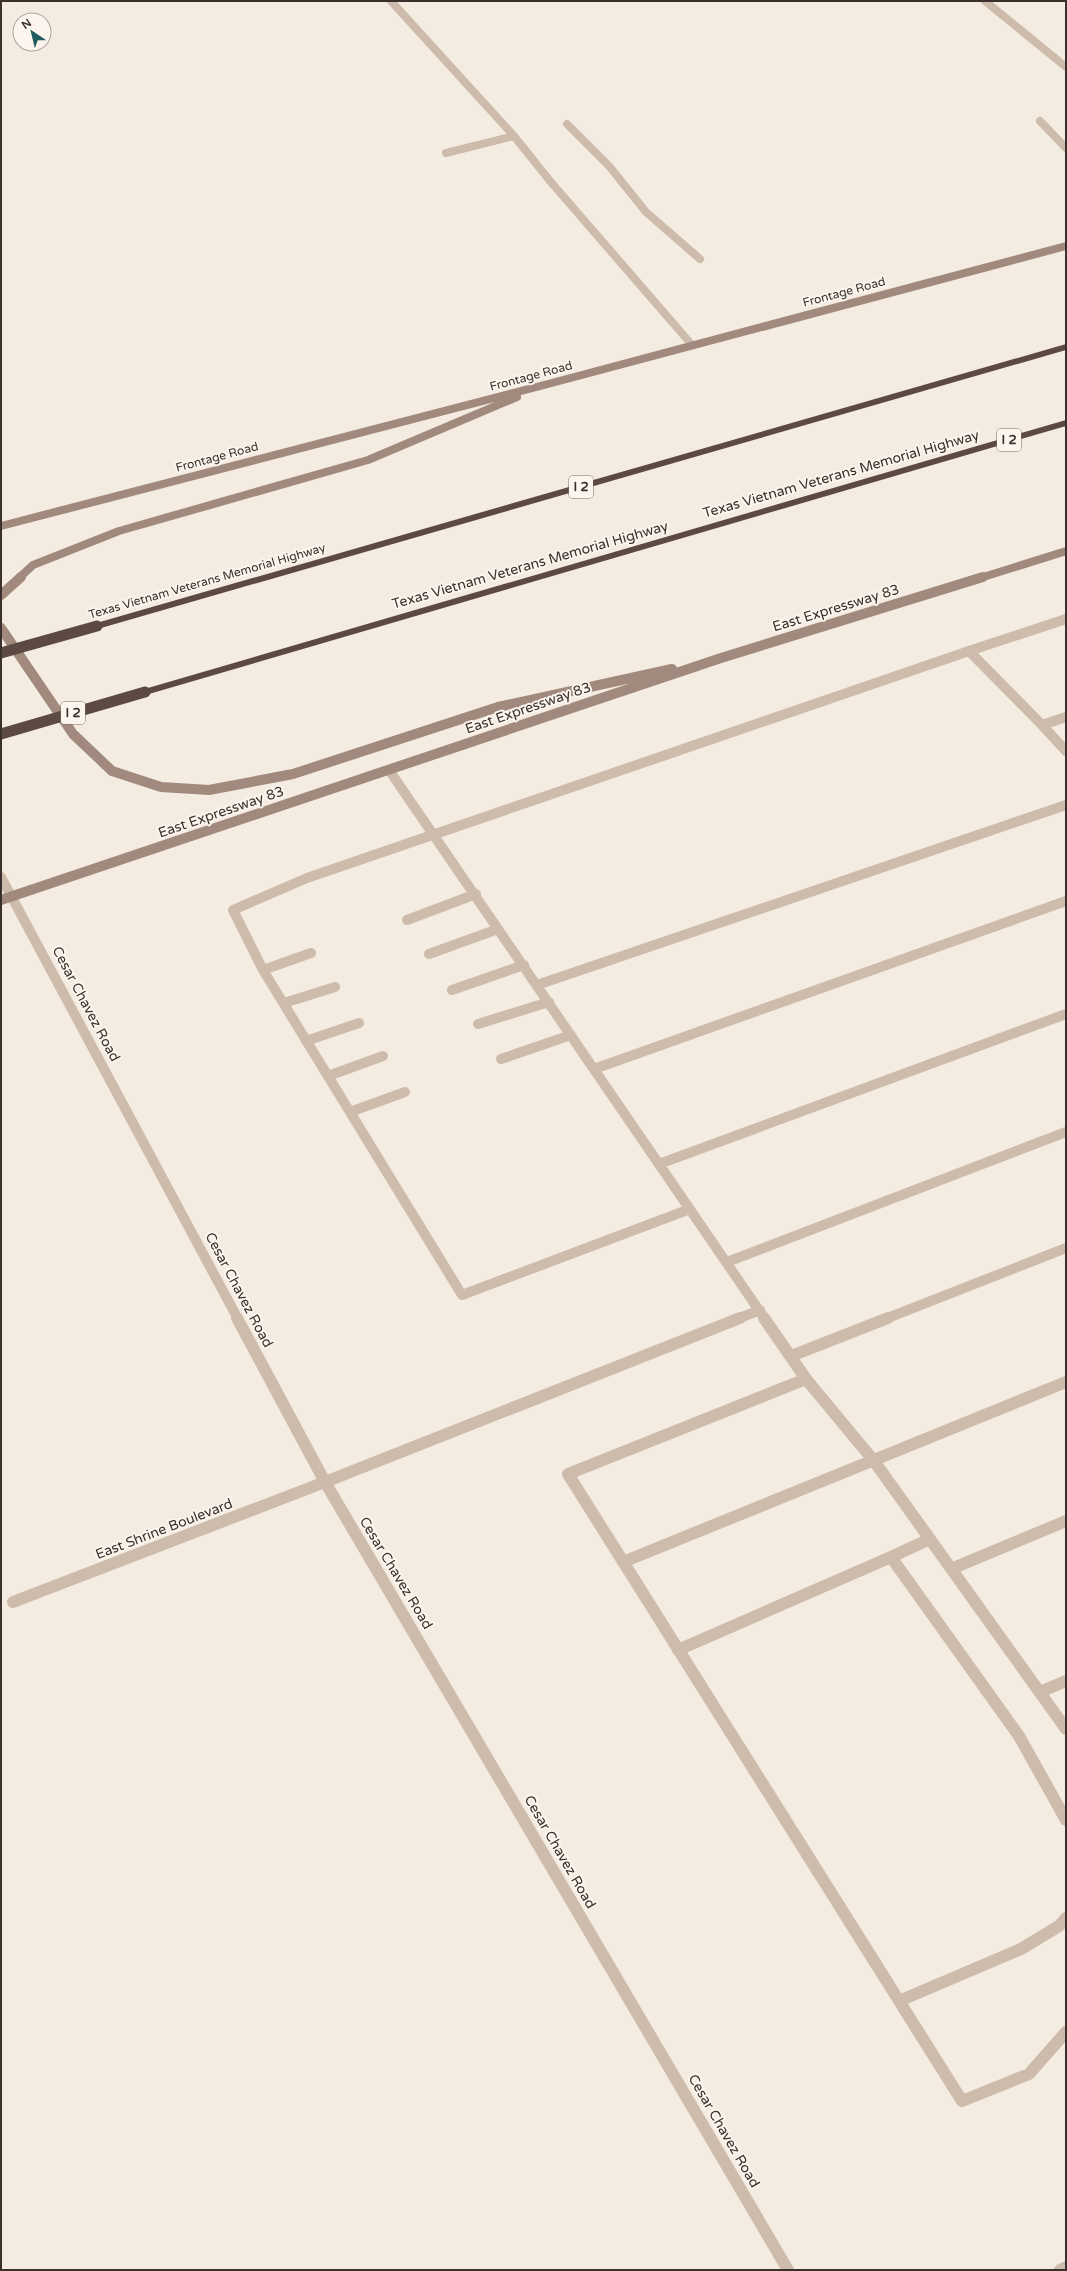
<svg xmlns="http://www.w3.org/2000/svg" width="1067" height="2271" viewBox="0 0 1067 2271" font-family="'Varela Round',sans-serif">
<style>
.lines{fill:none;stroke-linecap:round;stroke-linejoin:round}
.service-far2{stroke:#cdbbac;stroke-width:8}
.service-far1{stroke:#cdbbac;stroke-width:10}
.service{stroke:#cdbbac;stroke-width:12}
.minor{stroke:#cdbbac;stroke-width:12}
.tertiary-far1{stroke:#cdbbac;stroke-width:10}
.tertiary{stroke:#cdbbac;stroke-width:12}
.secondary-far1{stroke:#a18a7d;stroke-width:8}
.secondary{stroke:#a18a7d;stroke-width:10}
.motorway{fill:#5c4a42;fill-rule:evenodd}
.motorway-bridge{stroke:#5c4a42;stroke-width:11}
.labels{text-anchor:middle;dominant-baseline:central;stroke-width:4;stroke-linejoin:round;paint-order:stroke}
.far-street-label{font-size:12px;fill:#3b302b;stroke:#fbf5ee}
.shield{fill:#fbf5ee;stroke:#756b66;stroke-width:1}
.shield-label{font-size:13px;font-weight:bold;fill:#3b302b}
.street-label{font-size:14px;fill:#3b302b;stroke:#fbf5ee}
</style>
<rect width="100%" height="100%" fill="#f4ebe1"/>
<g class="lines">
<!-- service-far2 -->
<path class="service-far2" d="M 391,1 L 514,136 L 550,181 L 692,345
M 985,1 L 1066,67
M 1040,121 L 1066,148
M 567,124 L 609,166 L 646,212 L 700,259
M 446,153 L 514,136"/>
<!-- service-far1 -->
<path class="service-far1" d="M 1066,619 L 969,651 L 1042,725 L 1066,717
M 1042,725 L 1066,751
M 389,770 L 765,1319
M 407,920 L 476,894
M 429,954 L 498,929
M 263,970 L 311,953
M 537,985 L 1066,805
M 452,990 L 524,965
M 284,1003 L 335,987
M 478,1024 L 549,1002
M 306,1041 L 359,1023
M 501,1059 L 571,1035
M 594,1069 L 1066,901
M 328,1076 L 383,1056
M 350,1112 L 405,1092
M 659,1164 L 1066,1014
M 690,1209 L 462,1295 L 263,970 L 233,910 L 307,878 L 969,651
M 727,1262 L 1066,1132
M 737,1319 L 760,1310
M 885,1319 L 1066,1248"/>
<!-- service -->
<path class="service" d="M 764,1318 L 806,1379 L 874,1461 L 1066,1729
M 791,1356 L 888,1318
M 806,1379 L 568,1474 L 962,2101 L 1029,2074 L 1066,2032
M 325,1482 L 740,1318
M 891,1557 L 930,1539
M 623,1562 L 1066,1382
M 951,1569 L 1066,1521
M 678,1650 L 891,1557 L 1019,1736 L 1066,1820
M 1040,1692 L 1066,1681
M 899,2001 L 1021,1949 L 1059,1926 L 1066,1918"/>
<!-- minor -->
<path class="minor" d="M 13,1602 L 325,1482"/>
<!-- tertiary-far1 -->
<path class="tertiary-far1" d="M 1,877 L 238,1319"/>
<!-- tertiary -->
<path class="tertiary" d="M 237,1318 L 325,1482 L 788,2270
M 1060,2270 L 1066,2267"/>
<!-- secondary-far1 -->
<path class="secondary-far1" d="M 1,526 L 548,384 L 1066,246
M 19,578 L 33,565 L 119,531 L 368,460 L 517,397
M 980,578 L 1066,551"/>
<!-- secondary -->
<path class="secondary" d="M 1,595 L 21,577
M 1,628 L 73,734 L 112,771 L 161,787 L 209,790 L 293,774 L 498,707 L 672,669
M 1,900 L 721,658 L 983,577"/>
<!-- motorway -->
<path class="motorway" d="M 1066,344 L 1066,350 L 101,628 L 97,629 L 92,626 L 93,624 Z
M 1066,420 L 1066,426 L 149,694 L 145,695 L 140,692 L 141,690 Z"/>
<!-- motorway-bridge -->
<path class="motorway-bridge" d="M 1,653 L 97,626
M 1,734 L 145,692"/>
</g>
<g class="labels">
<!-- far-street labels -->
<g class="far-street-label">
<text transform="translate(844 292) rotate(-15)">Frontage Road</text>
<text transform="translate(531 376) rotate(-15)">Frontage Road</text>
<text transform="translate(217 457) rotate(-15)">Frontage Road</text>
<text transform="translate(207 581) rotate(-16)">Texas Vietnam Veterans Memorial Highway</text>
</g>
<!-- shield labels -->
<g class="shield">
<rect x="997" y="429" width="24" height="22" rx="3"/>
<rect x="569" y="476" width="24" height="22" rx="3"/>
<rect x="61" y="702" width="24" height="22" rx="3"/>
</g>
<g class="shield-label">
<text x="1009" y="440">I 2</text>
<text x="581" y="487">I 2</text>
<text x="73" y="713">I 2</text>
</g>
<!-- street labels -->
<g class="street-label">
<text transform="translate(841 474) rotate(-16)">Texas Vietnam Veterans Memorial Highway</text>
<text transform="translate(530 565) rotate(-16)">Texas Vietnam Veterans Memorial Highway</text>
<text transform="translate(836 608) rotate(-17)">East Expressway 83</text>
<text transform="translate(528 708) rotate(-19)">East Expressway 83</text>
<text transform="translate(221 812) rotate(-19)">East Expressway 83</text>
<text transform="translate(86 1004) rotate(62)">Cesar Chavez Road</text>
<text transform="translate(239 1290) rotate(62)">Cesar Chavez Road</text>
<text transform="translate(164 1529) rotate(-21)">East Shrine Boulevard</text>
<text transform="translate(396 1573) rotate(59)">Cesar Chavez Road</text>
<text transform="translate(560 1852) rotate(60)">Cesar Chavez Road</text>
<text transform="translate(724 2131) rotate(60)">Cesar Chavez Road</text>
</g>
</g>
<!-- border -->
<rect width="1067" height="2271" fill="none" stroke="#3b302b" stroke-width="4"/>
<!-- north arrow -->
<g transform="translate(32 32) rotate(325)"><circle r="19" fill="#fbf5ee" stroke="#aea6a0"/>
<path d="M0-3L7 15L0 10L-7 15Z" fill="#1f5a5e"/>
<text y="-6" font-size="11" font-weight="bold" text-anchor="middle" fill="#3b302b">N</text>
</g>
</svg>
